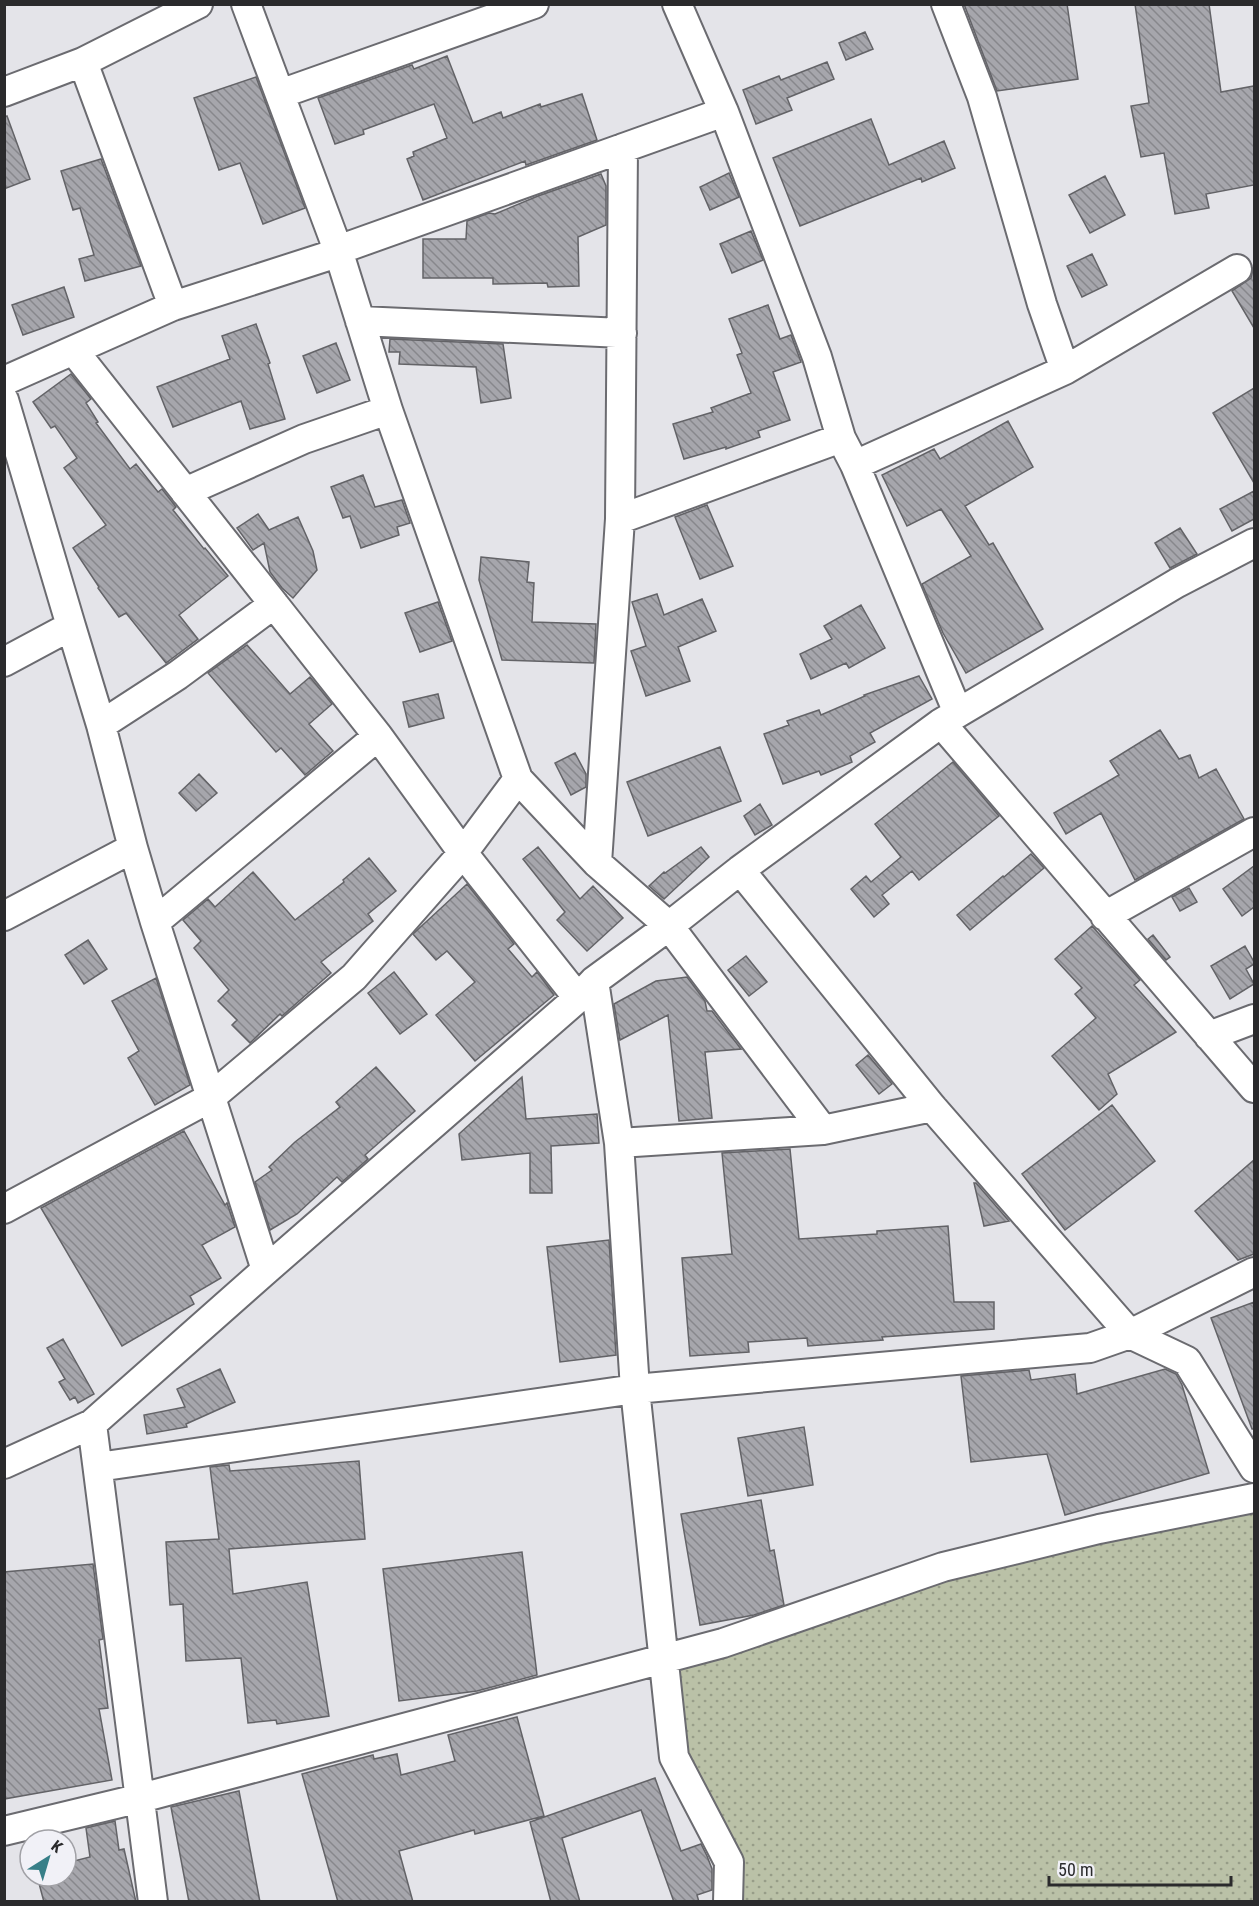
<svg xmlns="http://www.w3.org/2000/svg" width="1259" height="1906" viewBox="0 0 1259 1906" font-family="'Roboto Condensed',sans-serif">
<style>
.grass{fill:url(#grass-dots)}
.building{fill:url(#building-back-hatch);stroke:#636367;stroke-width:1.5}
.lines{fill:none;stroke-linecap:round;stroke-linejoin:round}
.minor-casing{stroke:#6b6b70;stroke-width:32}
.minor{stroke:#fff;stroke-width:28}
</style>
<defs>
<pattern id="grass-dots" width="8" height="8" patternUnits="userSpaceOnUse" patternTransform="scale(1.5)"><rect width="8" height="8" fill="#bac1a7"/><path d="M2 2h.1M6 6h.1" fill="none" stroke="#979d88" stroke-width="1.8" stroke-linecap="round"/></pattern>
<pattern id="building-back-hatch" width="6" height="6" patternUnits="userSpaceOnUse" patternTransform="scale(1.5)"><rect width="6" height="6" fill="#a6a6ac"/><path d="M-1 5l2 2M0 0l6 6M5-1l2 2" fill="none" stroke="#87878c"/></pattern>
</defs>
<rect width="100%" height="100%" fill="#e4e4e9"/>
<!-- grass -->
<path class="grass" d="M 1254,1498 L 1254,1901 L 728,1901 L 728,1862 L 674,1757 L 663,1659 L 943,1567 Z"/>
<!-- building -->
<path class="building" d="M 964,4 L 1067,4 L 1078,79 L 997,91 Z
M 1135,4 L 1209,4 L 1221,92 L 1254,86 L 1254,185 L 1206,194 L 1209,208 L 1175,214 L 1164,153 L 1141,157 L 1131,106 L 1149,103 Z
M 865,32 L 873,49 L 846,60 L 839,43 Z
M 447,56 L 473,123 L 501,112 L 503,118 L 540,104 L 541,107 L 582,94 L 597,140 L 526,165 L 525,161 L 423,200 L 407,159 L 414,156 L 413,152 L 447,138 L 434,104 L 363,130 L 364,134 L 335,144 L 318,98 L 412,65 L 414,69 Z
M 827,62 L 834,79 L 787,98 L 792,110 L 756,124 L 743,90 L 779,76 L 781,80 Z
M 256,77 L 305,208 L 263,224 L 240,163 L 219,170 L 194,98 Z
M 7,116 L 30,179 L 4,189 L 4,117 Z
M 871,119 L 889,165 L 944,141 L 955,168 L 922,182 L 921,178 L 800,226 L 773,158 Z
M 101,159 L 141,266 L 85,281 L 79,259 L 94,255 L 80,208 L 73,210 L 61,171 Z
M 729,173 L 739,197 L 710,210 L 700,187 Z
M 601,174 L 606,186 L 606,225 L 578,237 L 579,286 L 548,287 L 547,283 L 493,284 L 493,278 L 423,278 L 423,239 L 466,239 L 467,221 L 489,213 L 495,214 L 538,196 Z
M 1105,176 L 1125,215 L 1090,233 L 1069,195 Z
M 751,231 L 763,260 L 732,273 L 720,244 Z
M 1092,254 L 1107,285 L 1082,297 L 1067,266 Z
M 1253,268 L 1254,268 L 1254,328 L 1232,291 L 1251,278 Z
M 64,287 L 74,317 L 23,335 L 12,305 Z
M 768,305 L 780,339 L 791,335 L 801,362 L 773,372 L 790,420 L 758,431 L 760,437 L 726,449 L 726,447 L 684,459 L 673,424 L 713,412 L 711,408 L 751,393 L 737,355 L 742,353 L 729,319 Z
M 256,324 L 270,363 L 268,364 L 285,419 L 250,429 L 241,401 L 173,427 L 157,387 L 230,359 L 222,336 Z
M 390,339 L 503,344 L 511,398 L 481,403 L 476,367 L 399,364 L 400,352 L 389,352 Z
M 336,343 L 350,380 L 317,393 L 303,356 Z
M 71,374 L 91,399 L 86,403 L 98,422 L 96,423 L 130,469 L 136,464 L 158,492 L 162,489 L 176,507 L 173,510 L 204,549 L 205,548 L 228,576 L 179,615 L 198,639 L 166,663 L 126,613 L 119,617 L 98,588 L 99,587 L 73,548 L 106,525 L 64,468 L 77,458 L 55,426 L 51,428 L 33,402 Z
M 1254,388 L 1254,483 L 1213,413 Z
M 1008,421 L 1033,467 L 965,506 L 989,545 L 993,543 L 1043,629 L 966,673 L 943,633 L 922,584 L 971,556 L 941,509 L 907,526 L 882,475 L 934,449 L 940,459 Z
M 363,475 L 375,507 L 402,500 L 410,523 L 397,527 L 399,535 L 361,548 L 350,516 L 343,518 L 331,487 Z
M 1254,491 L 1254,519 L 1232,531 L 1220,509 Z
M 707,505 L 733,566 L 700,579 L 675,517 Z
M 258,514 L 269,530 L 298,517 L 313,551 L 317,570 L 293,598 L 282,588 L 270,572 L 264,543 L 253,550 L 237,528 Z
M 1180,528 L 1197,554 L 1170,568 L 1155,543 Z
M 481,557 L 529,562 L 527,582 L 534,583 L 532,622 L 596,624 L 594,663 L 502,660 L 479,580 Z
M 657,594 L 664,615 L 702,599 L 716,631 L 678,647 L 690,681 L 646,696 L 631,651 L 646,646 L 632,602 Z
M 438,602 L 452,641 L 420,652 L 405,613 Z
M 861,605 L 885,648 L 849,668 L 846,663 L 811,679 L 800,654 L 832,639 L 824,626 Z
M 247,645 L 290,694 L 310,677 L 332,704 L 309,724 L 333,751 L 305,775 L 281,748 L 276,752 L 208,673 Z
M 919,676 L 932,699 L 870,733 L 875,742 L 850,756 L 852,762 L 821,775 L 819,771 L 783,784 L 764,734 L 789,725 L 787,721 L 819,710 L 821,715 L 865,696 L 864,695 Z
M 438,694 L 444,718 L 409,727 L 403,702 Z
M 1160,730 L 1179,759 L 1190,755 L 1199,778 L 1216,769 L 1244,819 L 1135,880 L 1101,813 L 1066,834 L 1054,813 L 1119,775 L 1110,761 Z
M 720,747 L 741,801 L 648,836 L 627,782 Z
M 575,753 L 586,774 L 586,787 L 571,795 L 555,763 Z
M 953,762 L 999,816 L 919,880 L 912,871 L 882,895 L 889,904 L 874,917 L 851,889 L 866,876 L 871,882 L 901,857 L 875,824 Z
M 199,774 L 217,793 L 196,811 L 179,793 Z
M 760,804 L 772,825 L 755,835 L 744,816 Z
M 538,847 L 580,899 L 593,886 L 623,918 L 587,951 L 557,920 L 565,912 L 523,859 Z
M 701,847 L 709,857 L 664,899 L 649,886 L 664,872 L 665,873 Z
M 1031,854 L 1044,868 L 970,930 L 957,915 L 1003,876 L 1004,877 Z
M 369,858 L 396,891 L 368,914 L 373,921 L 321,962 L 331,973 L 282,1016 L 280,1014 L 250,1043 L 232,1025 L 237,1020 L 218,1001 L 229,990 L 194,948 L 201,941 L 183,920 L 208,899 L 215,907 L 253,872 L 295,920 L 344,882 L 343,880 Z
M 1254,866 L 1254,907 L 1242,916 L 1223,889 Z
M 467,884 L 514,944 L 508,949 L 532,977 L 537,972 L 554,995 L 475,1061 L 436,1015 L 475,982 L 447,951 L 436,960 L 413,934 Z
M 1189,888 L 1197,902 L 1180,911 L 1172,897 Z
M 1092,926 L 1140,980 L 1134,985 L 1176,1032 L 1108,1074 L 1117,1094 L 1099,1110 L 1052,1056 L 1096,1018 L 1075,994 L 1082,988 L 1055,959 Z
M 1153,935 L 1170,957 L 1166,960 L 1148,939 Z
M 88,940 L 107,969 L 84,984 L 65,955 Z
M 1245,946 L 1254,962 L 1254,964 L 1246,969 L 1254,984 L 1230,999 L 1211,966 Z
M 746,956 L 767,982 L 749,996 L 728,970 Z
M 394,972 L 427,1014 L 400,1034 L 368,993 Z
M 687,977 L 705,1001 L 707,1011 L 712,1011 L 741,1049 L 705,1052 L 712,1118 L 679,1121 L 668,1015 L 620,1040 L 614,1004 L 656,981 Z
M 156,978 L 190,1085 L 155,1105 L 128,1058 L 139,1051 L 112,1001 Z
M 868,1055 L 892,1084 L 879,1094 L 856,1065 Z
M 376,1067 L 415,1111 L 365,1155 L 368,1159 L 342,1182 L 337,1177 L 297,1214 L 270,1230 L 255,1182 L 272,1170 L 269,1167 L 295,1142 L 340,1107 L 336,1102 Z
M 522,1077 L 526,1119 L 597,1114 L 599,1143 L 551,1146 L 552,1193 L 530,1193 L 530,1153 L 462,1160 L 459,1134 Z
M 1112,1105 L 1155,1161 L 1065,1230 L 1022,1174 Z
M 184,1131 L 225,1205 L 227,1203 L 235,1227 L 202,1245 L 221,1278 L 190,1296 L 194,1304 L 122,1346 L 41,1208 Z
M 790,1149 L 799,1239 L 877,1234 L 877,1231 L 948,1226 L 954,1302 L 994,1302 L 994,1329 L 882,1337 L 883,1340 L 808,1346 L 807,1338 L 748,1342 L 749,1352 L 690,1356 L 682,1258 L 732,1254 L 722,1153 Z
M 1254,1160 L 1254,1254 L 1238,1260 L 1195,1211 Z
M 974,1183 L 976,1183 L 1009,1221 L 984,1226 Z
M 609,1240 L 616,1355 L 560,1362 L 547,1247 Z
M 1254,1302 L 1254,1429 L 1252,1429 L 1211,1318 Z
M 63,1339 L 94,1394 L 78,1403 L 75,1397 L 70,1400 L 59,1382 L 65,1379 L 47,1348 Z
M 220,1369 L 235,1402 L 186,1424 L 187,1427 L 147,1434 L 144,1415 L 185,1407 L 177,1389 Z
M 1165,1369 L 1176,1374 L 1182,1385 L 1209,1473 L 1065,1515 L 1047,1454 L 971,1462 L 961,1376 L 1029,1370 L 1031,1380 L 1075,1374 L 1077,1394 Z
M 804,1427 L 813,1485 L 748,1496 L 738,1438 Z
M 359,1461 L 365,1539 L 229,1549 L 233,1594 L 307,1582 L 329,1716 L 277,1724 L 276,1720 L 248,1723 L 241,1658 L 186,1661 L 183,1604 L 170,1605 L 166,1542 L 219,1539 L 210,1467 L 229,1465 L 230,1471 Z
M 761,1500 L 770,1551 L 774,1550 L 784,1605 L 754,1615 L 700,1625 L 681,1514 Z
M 522,1552 L 537,1675 L 477,1691 L 399,1701 L 383,1569 Z
M 93,1564 L 103,1639 L 99,1640 L 108,1708 L 99,1709 L 112,1780 L 4,1799 L 4,1572 Z
M 517,1717 L 544,1816 L 475,1834 L 474,1830 L 399,1851 L 413,1902 L 338,1902 L 302,1774 L 373,1755 L 374,1759 L 397,1754 L 401,1775 L 455,1761 L 448,1735 Z
M 655,1778 L 681,1851 L 701,1844 L 707,1856 L 712,1869 L 712,1890 L 697,1895 L 699,1902 L 674,1902 L 641,1810 L 562,1838 L 580,1902 L 551,1902 L 530,1822 Z
M 239,1791 L 260,1902 L 189,1902 L 171,1807 Z
M 115,1821 L 119,1850 L 124,1849 L 136,1902 L 44,1902 L 37,1876 L 66,1876 L 66,1863 L 90,1857 L 86,1828 Z"/>
<g class="lines">
<defs>
<path id="minor" d="M 677,4 L 724,112
M 83,62 L 173,306
M 4,92 L 83,62 L 198,4
M 280,94 L 534,4
M 360,321 L 622,333
M 1065,370 L 1237,269
M 4,381 L 173,306 L 325,257 L 338,250 L 724,112 L 817,357 L 841,438 L 855,465 L 958,713
M 4,400 L 71,626 L 4,662
M 855,465 L 1065,370 L 1042,304 L 982,97 L 946,4
M 185,492 L 304,439 L 388,410 L 338,250 L 246,4
M 620,519 L 841,438
M 71,626 L 101,725 L 133,848
M 941,723 L 1254,1088
M 101,725 L 178,675 L 274,604
M 378,736 L 463,853 L 578,998
M 518,779 L 597,863 L 669,926 L 823,1130
M 597,863 L 620,519 L 623,148
M 740,870 L 932,1107 L 1130,1334 L 1187,1361 L 1254,1468
M 4,916 L 133,848 L 155,922 L 378,736 L 74,351
M 1105,916 L 1254,832
M 155,922 L 266,1270
M 594,981 L 619,1143 L 635,1389 L 1090,1348 L 1130,1334 L 1254,1272
M 1209,1036 L 1254,1019
M 619,1143 L 823,1130 L 932,1107
M 4,1209 L 210,1098 L 354,977 L 463,853 L 518,779 L 388,410
M 92,1424 L 153,1902
M 4,1464 L 92,1424 L 266,1270 L 578,998 L 594,981 L 669,926 L 740,870 L 941,723 L 1177,583 L 1254,543
M 98,1467 L 635,1389 L 674,1757 L 729,1862 L 728,1902
M 4,1831 L 141,1798 L 723,1643 L 943,1567 L 1099,1529 L 1254,1498"/>
</defs>
<!-- minor casing -->
<use href="#minor" class="minor-casing"/>
<!-- minor -->
<use href="#minor" class="minor"/>
</g>
<!-- border -->
<rect width="1259" height="1906" fill="none" stroke="#2a2a2c" stroke-width="12"/>
<!-- north arrow -->
<g transform="translate(48 1858) rotate(37)"><circle r="28" fill="#f1f1f7" stroke="#a1a1a6" stroke-width="1.5"/>
<path d="M0-4.5L10 22L0 15L-10 22Z" fill="#377f88"/>
<text y="-9" font-size="16" font-weight="bold" text-anchor="middle" fill="#2a2a2c">K</text>
</g>
<!-- scale -->
<path d="M1049 1876v9h182v-9" fill="none" stroke="#2a2a2c" stroke-width="3"/>
<text x="1058" y="1876" font-size="18" fill="#2a2a2c" stroke="#f1f1f7" stroke-width="4.5" paint-order="stroke">50 m</text>
</svg>
